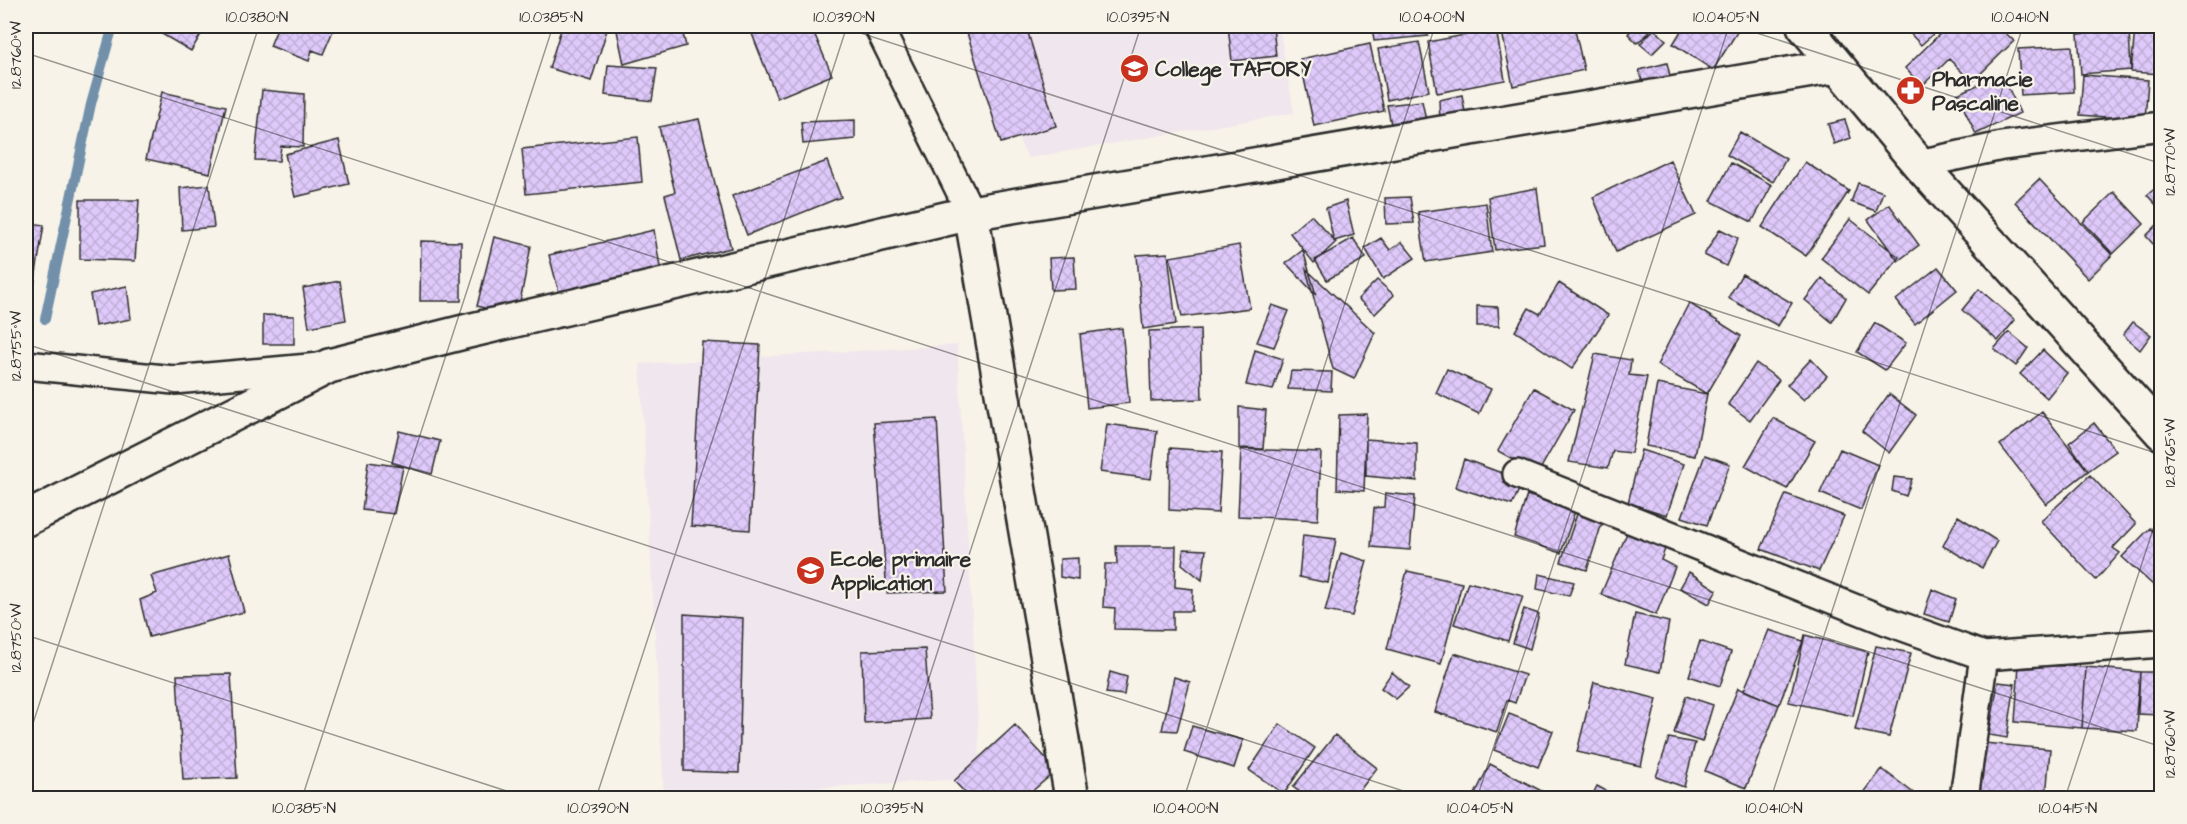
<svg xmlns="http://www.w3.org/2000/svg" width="2187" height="824" viewBox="0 0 2187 824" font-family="'Architects Daughter',sans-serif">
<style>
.built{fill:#f0e6ed}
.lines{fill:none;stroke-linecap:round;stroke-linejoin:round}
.stream{stroke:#7290aa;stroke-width:10}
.building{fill:url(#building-cross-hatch);stroke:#2b2b2b;stroke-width:1.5}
.minor-casing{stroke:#2b2b2b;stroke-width:32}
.tertiary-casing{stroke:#2b2b2b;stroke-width:38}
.secondary-casing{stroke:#2b2b2b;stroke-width:38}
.minor{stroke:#f7f3e8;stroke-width:27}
.tertiary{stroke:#f7f3e8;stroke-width:33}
.secondary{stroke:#f7f3e8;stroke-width:33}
.ticks{fill:none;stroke:#2b2b2b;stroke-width:1.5;stroke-opacity:0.45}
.labels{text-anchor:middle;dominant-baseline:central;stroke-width:4.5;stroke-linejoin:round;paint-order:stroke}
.poi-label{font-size:21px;font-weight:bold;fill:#2b2b2b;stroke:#f7f3e8;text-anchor:start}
.neatline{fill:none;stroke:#2b2b2b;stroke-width:2}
.ticks-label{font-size:15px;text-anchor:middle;fill:#2b2b2b}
</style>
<defs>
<pattern id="building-cross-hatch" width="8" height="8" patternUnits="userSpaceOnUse" patternTransform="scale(1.5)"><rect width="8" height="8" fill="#dec9fa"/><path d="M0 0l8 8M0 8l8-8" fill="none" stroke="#bfadd6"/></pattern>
</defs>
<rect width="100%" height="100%" fill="#f7f3e8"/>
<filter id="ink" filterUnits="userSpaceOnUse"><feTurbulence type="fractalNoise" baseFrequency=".0167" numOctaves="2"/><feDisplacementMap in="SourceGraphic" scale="12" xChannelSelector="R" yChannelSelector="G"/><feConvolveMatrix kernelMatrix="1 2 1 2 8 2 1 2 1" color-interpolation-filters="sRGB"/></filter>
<g filter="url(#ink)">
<!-- built -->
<path class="built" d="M 960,26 L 1279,26 L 1294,113 L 1028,158 Z
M 957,345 L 981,778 L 664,797 L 640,364 Z"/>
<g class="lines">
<!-- stream -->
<path class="stream" d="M 45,319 L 91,104 L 113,26"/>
</g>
<!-- building -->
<path class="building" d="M 148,26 L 206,26 L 191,51 Z
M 278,26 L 335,26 L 323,54 L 312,50 L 309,61 L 270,46 Z
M 562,26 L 593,26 L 607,30 L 591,81 L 549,68 Z
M 616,26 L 681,26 L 686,46 L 624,64 Z
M 749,26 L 811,26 L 832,75 L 777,98 Z
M 965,26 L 1026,26 L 1056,126 L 1001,143 Z
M 1228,26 L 1273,26 L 1276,56 L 1232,61 Z
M 1372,26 L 1427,26 L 1428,36 L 1374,41 Z
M 1531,26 L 1574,26 L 1584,70 L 1513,86 L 1502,32 Z
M 1634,26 L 1643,26 L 1650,32 L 1637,43 L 1628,34 Z
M 1684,26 L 1741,26 L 1713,70 L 1673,44 Z
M 1903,26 L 1942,26 L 1921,45 Z
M 1948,26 L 1998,26 L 2014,41 L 1972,82 L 1949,59 L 1922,86 L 1905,68 Z
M 2135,28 L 2162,30 L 2162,74 L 2131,72 Z
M 1496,29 L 1505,80 L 1437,93 L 1428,42 Z
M 1654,29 L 1666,40 L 1652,54 L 1640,44 Z
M 2129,30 L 2131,70 L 2081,74 L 2078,34 Z
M 1419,42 L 1429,91 L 1387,100 L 1378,49 Z
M 1370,44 L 1384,111 L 1314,126 L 1300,59 Z
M 2072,46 L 2074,92 L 2021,95 L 2018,49 Z
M 1667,63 L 1672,84 L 1645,90 L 1639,70 Z
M 608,65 L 657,68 L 652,101 L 605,95 Z
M 2002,74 L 2020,113 L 1976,134 L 1957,94 Z
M 2083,75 L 2148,80 L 2145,120 L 2080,115 Z
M 262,90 L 304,94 L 303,147 L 281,146 L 279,161 L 255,160 Z
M 162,92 L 226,106 L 210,173 L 146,159 Z
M 1462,95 L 1465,112 L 1479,110 L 1440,122 L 1439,100 Z
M 1422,101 L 1427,125 L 1392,129 L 1387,105 Z
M 699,119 L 731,248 L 681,260 L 665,195 L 675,192 L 659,127 Z
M 855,120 L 855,139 L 803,144 L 801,122 Z
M 1845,120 L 1851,138 L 1834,144 L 1828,124 Z
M 1740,132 L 1786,159 L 1773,182 L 1727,155 Z
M 638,137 L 642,182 L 526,194 L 522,149 Z
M 339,140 L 349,184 L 295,197 L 285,154 Z
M 1670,160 L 1696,215 L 1616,252 L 1593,197 Z
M 827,161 L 841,197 L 747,235 L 732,196 Z
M 1805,162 L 1849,191 L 1806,256 L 1762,227 Z
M 1731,163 L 1772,185 L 1752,222 L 1711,201 Z
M 2039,179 L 2112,255 L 2088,279 L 2015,202 Z
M 1858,183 L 1883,192 L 1876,211 L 1851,202 Z
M 2162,183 L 2162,211 L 2147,195 Z
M 209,185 L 214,227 L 182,230 L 180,188 Z
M 1537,188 L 1544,244 L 1495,250 L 1488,197 Z
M 2114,192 L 2144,224 L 2113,254 L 2083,222 Z
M 1410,197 L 1414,223 L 1386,224 L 1385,198 Z
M 80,200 L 139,200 L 135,261 L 80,259 Z
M 1346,201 L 1354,235 L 1334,241 L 1326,208 Z
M 1486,203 L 1492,252 L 1426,262 L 1418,212 Z
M 1889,204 L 1919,245 L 1898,261 L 1868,220 Z
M 1311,215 L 1336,242 L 1314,263 L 1290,233 Z
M 1850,219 L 1899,257 L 1868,295 L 1821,258 Z
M 2162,220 L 2162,254 L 2146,236 Z
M 26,222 L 44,225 L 34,285 L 26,283 Z
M 1720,229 L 1738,238 L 1726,266 L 1704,255 Z
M 654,230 L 661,273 L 560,296 L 549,255 Z
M 494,237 L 531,246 L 517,317 L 477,306 Z
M 1353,238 L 1366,258 L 1327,280 L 1315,260 Z
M 1381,238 L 1390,250 L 1402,242 L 1415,258 L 1383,279 L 1365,248 Z
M 421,241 L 461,242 L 461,301 L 420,301 Z
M 1239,245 L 1250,308 L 1182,317 L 1170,257 Z
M 1303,250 L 1316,295 L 1286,263 Z
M 1168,253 L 1176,324 L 1143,329 L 1137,255 Z
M 1074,257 L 1076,289 L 1051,290 L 1049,258 Z
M 1938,267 L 1957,290 L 1915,324 L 1896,300 Z
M 1306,269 L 1375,333 L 1354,379 L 1333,369 Z
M 1742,274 L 1792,303 L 1778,326 L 1728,298 Z
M 1822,278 L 1846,298 L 1832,322 L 1805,300 Z
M 1377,280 L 1394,295 L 1375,314 L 1358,299 Z
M 340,281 L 346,320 L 309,327 L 303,288 Z
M 1559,283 L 1608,315 L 1572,369 L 1515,331 L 1529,308 L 1540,314 Z
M 127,286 L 131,319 L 95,326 L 90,294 Z
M 1979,289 L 2015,320 L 1998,341 L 1962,310 Z
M 1689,303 L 1741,336 L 1707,394 L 1657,365 Z
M 1272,305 L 1289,311 L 1274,347 L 1257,342 Z
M 1477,306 L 1498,307 L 1499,326 L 1477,326 Z
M 263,315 L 294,316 L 294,344 L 263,344 Z
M 2133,322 L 2151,335 L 2140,350 L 2123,335 Z
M 1875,323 L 1906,343 L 1885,370 L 1857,352 Z
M 1122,328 L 1129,403 L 1087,408 L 1080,334 Z
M 1200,329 L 1202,399 L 1151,401 L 1149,331 Z
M 2009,332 L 2028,348 L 2016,366 L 1994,349 Z
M 702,342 L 760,345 L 750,530 L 691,526 Z
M 1255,350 L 1283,359 L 1273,390 L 1246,385 Z
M 2043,350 L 2067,373 L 2047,398 L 2020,374 Z
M 1595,354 L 1631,360 L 1629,375 L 1647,377 L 1631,453 L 1613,451 L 1608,468 L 1569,462 Z
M 1811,359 L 1827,376 L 1804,400 L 1787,385 Z
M 1756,363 L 1779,380 L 1750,420 L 1728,404 Z
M 1447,369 L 1491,389 L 1479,414 L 1436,393 Z
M 1291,371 L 1332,372 L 1331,391 L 1288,389 Z
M 1657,384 L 1707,394 L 1695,456 L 1646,446 Z
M 1534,388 L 1574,410 L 1538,473 L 1498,451 Z
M 1889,394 L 1916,415 L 1889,453 L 1862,431 Z
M 1239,407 L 1266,410 L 1263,449 L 1239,448 Z
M 2042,412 L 2088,471 L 2046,504 L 2000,445 Z
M 1367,414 L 1364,491 L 1337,489 L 1339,415 Z
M 1773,418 L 1815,441 L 1787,489 L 1745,466 Z
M 937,419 L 947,591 L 887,593 L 874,423 Z
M 937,419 L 947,591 L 887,593 L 874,423 Z
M 2094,423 L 2116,451 L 2088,471 L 2069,443 Z
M 1107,424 L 1157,431 L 1151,479 L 1100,472 Z
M 399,431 L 440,441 L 432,474 L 392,463 Z
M 1366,439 L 1417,443 L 1417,481 L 1366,476 Z
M 1170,448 L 1222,452 L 1218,513 L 1169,510 Z
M 1241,449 L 1321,452 L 1318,520 L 1238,516 Z
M 1840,449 L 1878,465 L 1861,510 L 1820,493 Z
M 1641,450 L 1684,464 L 1667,515 L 1628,503 Z
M 1705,455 L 1730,464 L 1707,525 L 1682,517 Z
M 1464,459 L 1523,481 L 1512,505 L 1455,487 Z
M 368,462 L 403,467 L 394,514 L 362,510 Z
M 2090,475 L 2136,524 L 2113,548 L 2120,553 L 2096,580 L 2041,521 Z
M 1894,477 L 1912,479 L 1906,496 L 1892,491 Z
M 1385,493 L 1415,496 L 1410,550 L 1371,547 L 1374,508 L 1384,507 Z
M 1786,494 L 1844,516 L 1819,571 L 1761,549 Z
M 1527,495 L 1575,511 L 1561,553 L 1514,537 Z
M 1578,511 L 1603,520 L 1587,570 L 1561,562 Z
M 1958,516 L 1997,541 L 1982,568 L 1943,546 Z
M 2150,528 L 2162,540 L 2162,593 L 2122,557 Z
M 1627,533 L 1665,549 L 1661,560 L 1675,567 L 1656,615 L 1601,594 Z
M 1303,535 L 1336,539 L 1328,583 L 1299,577 Z
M 1116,546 L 1176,546 L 1175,587 L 1193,589 L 1192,611 L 1173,611 L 1173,630 L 1114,629 L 1115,608 L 1103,607 L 1105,564 L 1117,564 Z
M 1184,549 L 1206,550 L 1202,580 L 1182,564 Z
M 1341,553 L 1367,561 L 1352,616 L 1325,611 Z
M 229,554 L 244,612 L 149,637 L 140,600 L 157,593 L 151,576 Z
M 1078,558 L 1078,580 L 1060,577 L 1060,559 Z
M 1407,571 L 1462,583 L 1441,664 L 1387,649 Z
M 1689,572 L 1717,590 L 1709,604 L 1680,588 Z
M 1539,574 L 1574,582 L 1569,596 L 1537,589 Z
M 1468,582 L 1523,596 L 1508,641 L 1454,624 Z
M 1932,589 L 1956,599 L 1949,622 L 1924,614 Z
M 1524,609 L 1539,614 L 1530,649 L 1513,643 Z
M 684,614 L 743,618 L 739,773 L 684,771 Z
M 1635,614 L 1669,622 L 1660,672 L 1625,664 Z
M 1769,630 L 1803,641 L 1779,705 L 1744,690 Z
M 1805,635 L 1868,652 L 1853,716 L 1789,702 Z
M 1700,641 L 1731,652 L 1720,686 L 1689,676 Z
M 1876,646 L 1911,653 L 1889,737 L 1855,730 Z
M 925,649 L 930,719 L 864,723 L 862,651 Z
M 925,649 L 930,719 L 864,723 L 862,651 Z
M 1454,653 L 1525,675 L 1515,703 L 1507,700 L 1497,732 L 1435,712 Z
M 2019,664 L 2086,667 L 2082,728 L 2015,722 Z
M 2019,664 L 2086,667 L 2082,728 L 2015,722 Z
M 2086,667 L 2140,672 L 2137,731 L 2082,728 Z
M 1110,672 L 1127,677 L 1124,695 L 1106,693 Z
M 1392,672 L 1409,687 L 1396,699 L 1381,688 Z
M 2140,672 L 2162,672 L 2162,715 L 2136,714 Z
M 231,674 L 237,778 L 183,780 L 177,675 Z
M 1174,677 L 1190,682 L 1177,731 L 1162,730 Z
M 1594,682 L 1657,699 L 1641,766 L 1577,752 Z
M 1998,682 L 2015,684 L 2007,738 L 1989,735 Z
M 1998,682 L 2015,684 L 2007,738 L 1989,735 Z
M 1738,688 L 1779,705 L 1746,788 L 1705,771 Z
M 1686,696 L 1713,705 L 1702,742 L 1674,733 Z
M 1509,714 L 1553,731 L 1538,767 L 1494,750 Z
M 1280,724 L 1315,748 L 1284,794 L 1249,770 Z
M 1015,725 L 1057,770 L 1024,798 L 970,798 L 954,781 Z
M 1015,725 L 1057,770 L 1024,798 L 970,798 L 954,781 Z
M 1192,726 L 1243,740 L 1234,768 L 1184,752 Z
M 1335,735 L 1377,768 L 1354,798 L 1308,798 L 1293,787 Z
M 1669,738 L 1695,743 L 1684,787 L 1656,777 Z
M 1984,743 L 2050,749 L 2046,798 L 1980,795 Z
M 1490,764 L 1551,796 L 1549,798 L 1473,798 Z
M 1882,769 L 1920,798 L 1860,798 Z
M 1597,786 L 1619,798 L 1591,798 Z"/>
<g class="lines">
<defs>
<path id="minor" d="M 878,26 L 971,213
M 1919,164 L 2002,146 L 2162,126
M 26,365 L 174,380 L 320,367
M 1517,474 L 1884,620 L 1984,656 L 2162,643
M 1964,798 L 1984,656"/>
<path id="tertiary" d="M 971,213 L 1072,798
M 26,519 L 329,366 L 464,332 L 971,213 L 1836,66"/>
<path id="secondary" d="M 1804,26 L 1919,164 L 2162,433"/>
</defs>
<!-- minor casing -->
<use href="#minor" class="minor-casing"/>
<!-- tertiary casing -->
<use href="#tertiary" class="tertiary-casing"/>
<!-- secondary casing -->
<use href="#secondary" class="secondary-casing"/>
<!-- minor -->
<use href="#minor" class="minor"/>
<!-- tertiary -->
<use href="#tertiary" class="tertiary"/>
<!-- secondary -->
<use href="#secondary" class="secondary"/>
</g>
</g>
<!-- ticks -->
<path class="ticks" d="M 839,26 L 2162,455M 1735,26 L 2162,164M 26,53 L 2162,747M 26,344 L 1425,798M 26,635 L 528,798M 26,745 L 259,26M 302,798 L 553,26M 596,798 L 847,26M 890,798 L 1141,26M 1184,798 L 1435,26M 1477,798 L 1729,26M 1771,798 L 2023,26M 2065,798 L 2162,502"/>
<!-- icons -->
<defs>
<symbol id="university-disc" viewBox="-11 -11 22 22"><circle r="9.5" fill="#c8321e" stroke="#f7f3e8"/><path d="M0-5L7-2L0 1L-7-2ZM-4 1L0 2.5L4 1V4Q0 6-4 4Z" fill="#fff"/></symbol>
<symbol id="pharmacy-disc" viewBox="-11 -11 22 22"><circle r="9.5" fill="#c8321e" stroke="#f7f3e8"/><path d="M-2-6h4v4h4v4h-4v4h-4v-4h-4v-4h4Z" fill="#fff"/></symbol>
<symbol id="school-disc" viewBox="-11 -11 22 22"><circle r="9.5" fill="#c8321e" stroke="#f7f3e8"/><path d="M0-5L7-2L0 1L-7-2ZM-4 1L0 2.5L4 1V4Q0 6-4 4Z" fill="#fff"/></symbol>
</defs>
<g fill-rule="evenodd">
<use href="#university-disc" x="1118" y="52" width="33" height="33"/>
<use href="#pharmacy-disc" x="1894" y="74" width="33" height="33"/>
<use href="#school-disc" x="794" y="554" width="33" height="33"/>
</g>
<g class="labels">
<!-- poi labels -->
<g class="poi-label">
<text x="1155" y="69">College TAFORY</text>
<text x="1932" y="79">Pharmacie<tspan x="1932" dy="24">Pascaline</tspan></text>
<text x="831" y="559">Ecole primaire<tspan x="831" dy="24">Application</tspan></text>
</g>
</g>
<!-- margin -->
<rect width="2187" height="824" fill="none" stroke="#f7f3e8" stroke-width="66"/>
<rect x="33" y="33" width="2121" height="758" class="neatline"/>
<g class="ticks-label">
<text x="257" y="22">10.0380°N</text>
<text x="551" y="22">10.0385°N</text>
<text x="844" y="22">10.0390°N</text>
<text x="1138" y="22">10.0395°N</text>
<text x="1432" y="22">10.0400°N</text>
<text x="1726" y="22">10.0405°N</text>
<text x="2020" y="22">10.0410°N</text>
<text transform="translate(16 55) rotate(-90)" y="5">12.8760°W</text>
<text transform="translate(2170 162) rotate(-90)" y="5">12.8770°W</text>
<text transform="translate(16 346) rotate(-90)" y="5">12.8755°W</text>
<text transform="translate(2170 453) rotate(-90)" y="5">12.8765°W</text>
<text transform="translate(16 638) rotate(-90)" y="5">12.8750°W</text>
<text transform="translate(2170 744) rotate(-90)" y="5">12.8760°W</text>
<text x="304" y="813">10.0385°N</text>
<text x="598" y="813">10.0390°N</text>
<text x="892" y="813">10.0395°N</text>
<text x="1186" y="813">10.0400°N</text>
<text x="1480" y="813">10.0405°N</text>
<text x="1774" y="813">10.0410°N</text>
<text x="2068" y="813">10.0415°N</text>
</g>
</svg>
